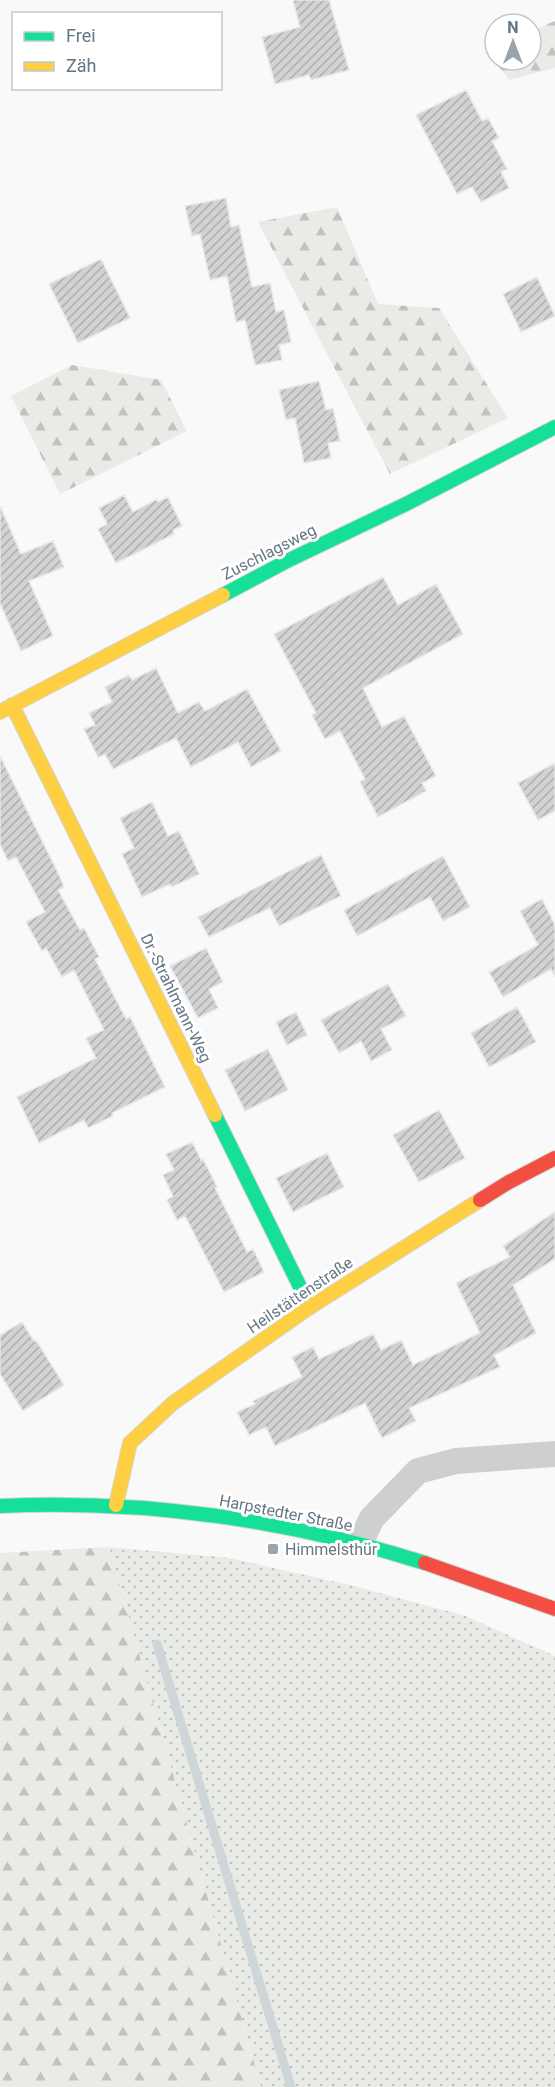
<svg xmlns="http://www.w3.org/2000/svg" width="555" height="2087" viewBox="0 0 555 2087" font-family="Roboto,sans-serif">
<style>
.grass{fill:url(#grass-dots)}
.forest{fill:url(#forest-firs)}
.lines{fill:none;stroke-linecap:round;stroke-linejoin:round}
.stream{stroke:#ced6d9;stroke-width:9}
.building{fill:url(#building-hatch);stroke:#e8e8e8;stroke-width:1.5}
.fast-casing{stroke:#d5d6d7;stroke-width:16}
.slow-casing{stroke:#d5d6d7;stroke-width:16}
.jam-casing{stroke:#d5d6d7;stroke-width:16}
.street{stroke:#cecfd0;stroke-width:26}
.fast{stroke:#16e098;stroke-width:14}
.slow{stroke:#ffcf43;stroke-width:14}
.jam{stroke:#f24e42;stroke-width:14}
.poi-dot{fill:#99a4ac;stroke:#fff;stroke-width:2}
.labels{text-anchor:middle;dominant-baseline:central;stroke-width:6;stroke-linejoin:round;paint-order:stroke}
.street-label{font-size:16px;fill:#657683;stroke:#fff}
.poi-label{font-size:16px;fill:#657683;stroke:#fff;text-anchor:start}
</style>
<defs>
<pattern id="grass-dots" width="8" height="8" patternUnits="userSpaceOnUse" patternTransform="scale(1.5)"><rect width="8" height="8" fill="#e8ebe6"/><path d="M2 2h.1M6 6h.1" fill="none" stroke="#c0c3c0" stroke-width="1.8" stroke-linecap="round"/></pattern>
<pattern id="forest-firs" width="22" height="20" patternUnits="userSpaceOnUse" patternTransform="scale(1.5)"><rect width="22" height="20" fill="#e8ebe6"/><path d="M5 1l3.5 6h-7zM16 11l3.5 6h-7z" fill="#c0c3c0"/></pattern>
<pattern id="building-hatch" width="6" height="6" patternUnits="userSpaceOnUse" patternTransform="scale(1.5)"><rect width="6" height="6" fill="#d0d2d3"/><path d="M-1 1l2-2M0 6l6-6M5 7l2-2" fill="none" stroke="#acafb1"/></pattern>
</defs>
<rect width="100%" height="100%" fill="#f9f9f9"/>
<!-- grass -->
<path class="grass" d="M 109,1547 L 230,1558 L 354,1586 L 466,1616 L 555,1656 L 555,2087 L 261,2087 Z"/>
<!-- forest -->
<path class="forest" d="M 555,21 L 555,68 L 509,80 L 486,50 L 495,46 L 495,60 L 531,60 L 531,31 Z
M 337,207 L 378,304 L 439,308 L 508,418 L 390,474 L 258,222 Z
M 72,365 L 161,380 L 187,431 L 60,494 L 11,396 Z
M 109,1547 L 261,2087 L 0,2087 L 0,1553 Z"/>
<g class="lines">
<!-- stream -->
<path class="stream" d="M 157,1644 L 291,2087"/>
</g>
<!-- building -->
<path class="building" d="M 293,0 L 329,0 L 349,70 L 311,80 L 309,75 L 275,84 L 262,37 L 300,27 Z
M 466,90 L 482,121 L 488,118 L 499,138 L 492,141 L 507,169 L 501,172 L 509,188 L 481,202 L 472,187 L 457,194 L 416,115 Z
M 226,198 L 231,227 L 239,225 L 252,287 L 270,283 L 276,312 L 284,310 L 291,342 L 279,345 L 282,360 L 255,365 L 245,320 L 236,322 L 227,276 L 210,280 L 200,234 L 192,236 L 185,206 Z
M 101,259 L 130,318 L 78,343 L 49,284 Z
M 537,277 L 555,316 L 521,332 L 503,294 Z
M 319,381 L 326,410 L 333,408 L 340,441 L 328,443 L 331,458 L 304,463 L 295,418 L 286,420 L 279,390 Z
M 124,495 L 133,512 L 157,499 L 158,502 L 168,497 L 182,526 L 173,530 L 174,534 L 116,563 L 98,529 L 107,524 L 99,508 Z
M 0,506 L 21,554 L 53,541 L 64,567 L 29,581 L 53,636 L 21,651 L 0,603 Z
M 383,577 L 398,605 L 436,584 L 463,634 L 363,688 L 382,727 L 404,716 L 436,776 L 422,783 L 426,791 L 378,817 L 360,782 L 365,779 L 340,731 L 325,739 L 312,715 L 316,713 L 274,634 Z
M 156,668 L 178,713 L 199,702 L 205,711 L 247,689 L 281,751 L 251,767 L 238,742 L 191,767 L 176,738 L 113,769 L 105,754 L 98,757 L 84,729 L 95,725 L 89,713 L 112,702 L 105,687 L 129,675 L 132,680 Z
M 0,756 L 59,875 L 64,887 L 58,890 L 80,930 L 84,928 L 99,957 L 95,959 L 126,1019 L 130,1017 L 165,1087 L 112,1113 L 113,1116 L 88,1128 L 84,1120 L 39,1143 L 17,1097 L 96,1058 L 86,1038 L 104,1030 L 74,970 L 62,977 L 46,948 L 42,951 L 26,922 L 45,912 L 16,857 L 8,861 L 0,844 Z
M 555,763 L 555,811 L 538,820 L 518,783 Z
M 152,802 L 168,836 L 179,831 L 199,874 L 172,887 L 170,884 L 142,897 L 122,854 L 134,848 L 120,818 Z
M 321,855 L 341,896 L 279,926 L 270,908 L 209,937 L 198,917 Z
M 443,856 L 470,907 L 443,921 L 430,897 L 357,936 L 344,910 Z
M 542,899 L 555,925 L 555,976 L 551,969 L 503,997 L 489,972 L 538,945 L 520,911 Z
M 206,948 L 223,982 L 209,989 L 218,1008 L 198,1018 L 170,966 Z
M 388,984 L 406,1016 L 381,1029 L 392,1050 L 371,1061 L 361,1041 L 339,1053 L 321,1020 Z
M 517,1007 L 536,1042 L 489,1067 L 471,1033 Z
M 296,1012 L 307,1035 L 287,1045 L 276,1022 Z
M 268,1049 L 288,1090 L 245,1111 L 225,1070 Z
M 439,1110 L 465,1158 L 419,1182 L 393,1135 Z
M 192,1142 L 201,1160 L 203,1159 L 217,1187 L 215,1188 L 247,1252 L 253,1249 L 264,1272 L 224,1292 L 185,1216 L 177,1220 L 167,1200 L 173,1196 L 163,1175 L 174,1170 L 166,1154 Z
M 327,1153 L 344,1187 L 293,1212 L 276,1178 Z
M 555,1212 L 555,1259 L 513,1285 L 536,1333 L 494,1355 L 500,1367 L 409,1408 L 416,1421 L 382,1438 L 365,1403 L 275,1446 L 266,1427 L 249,1435 L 237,1412 L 255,1404 L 253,1401 L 302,1377 L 292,1357 L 313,1347 L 319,1359 L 373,1334 L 381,1350 L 401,1340 L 413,1365 L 480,1333 L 456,1283 L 510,1257 L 503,1246 Z
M 22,1322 L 34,1341 L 36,1340 L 64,1385 L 23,1411 L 0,1374 L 0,1335 Z"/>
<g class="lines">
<defs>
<path id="fast" d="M 223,595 L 287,561 L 406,504 L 555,427
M 215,1115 L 310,1307
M 0,1506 C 143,1499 289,1520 425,1563"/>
<path id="slow" d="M 12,705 L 215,1115
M 0,712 L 223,595
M 116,1505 L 130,1443 L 173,1403 L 310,1307 L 480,1200"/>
<path id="jam" d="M 480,1200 L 509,1182 L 555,1158
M 425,1563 L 555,1609"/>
</defs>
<!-- fast casing -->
<use href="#fast" class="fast-casing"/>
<!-- slow casing -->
<use href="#slow" class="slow-casing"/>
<!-- jam casing -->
<use href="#jam" class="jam-casing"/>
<!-- street -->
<path class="street" d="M 360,1543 L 372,1518 L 418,1471 L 456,1461 L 555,1454"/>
<!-- fast -->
<use href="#fast" class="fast"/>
<!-- slow -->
<use href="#slow" class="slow"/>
<!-- jam -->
<use href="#jam" class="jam"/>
</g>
<!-- markers -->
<rect class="poi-dot" x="267" y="1543" width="12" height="12" rx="3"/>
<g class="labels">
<!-- street labels -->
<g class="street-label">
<text transform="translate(269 552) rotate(-27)">Zuschlagsweg</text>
<text transform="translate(176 998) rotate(64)">Dr.-Strahlmann-Weg</text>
<text transform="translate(300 1295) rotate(-34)">Heilstättenstraße</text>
<text transform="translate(286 1513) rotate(11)">Harpstedter Straße</text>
</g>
<!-- poi labels -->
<g class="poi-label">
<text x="285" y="1549">Himmelsthür</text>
</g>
</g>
<!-- legend -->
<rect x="12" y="12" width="210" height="78" fill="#ffffff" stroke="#c1c8cd" stroke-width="1.5"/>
<rect x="24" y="32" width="30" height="9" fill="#16e098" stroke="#c1c8cd" stroke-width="1.5"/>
<text x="66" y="42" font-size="18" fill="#657683">Frei</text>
<rect x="24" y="62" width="30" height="9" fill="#ffcf43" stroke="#c1c8cd" stroke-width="1.5"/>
<text x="66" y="72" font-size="18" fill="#657683">Zäh</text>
<!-- north arrow -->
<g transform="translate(513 42)"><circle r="28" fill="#ffffff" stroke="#c1c8cd" stroke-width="1.5"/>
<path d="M0-4.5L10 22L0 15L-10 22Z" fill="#99a4ac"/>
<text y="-9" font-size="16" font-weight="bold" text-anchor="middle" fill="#657683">N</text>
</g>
</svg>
